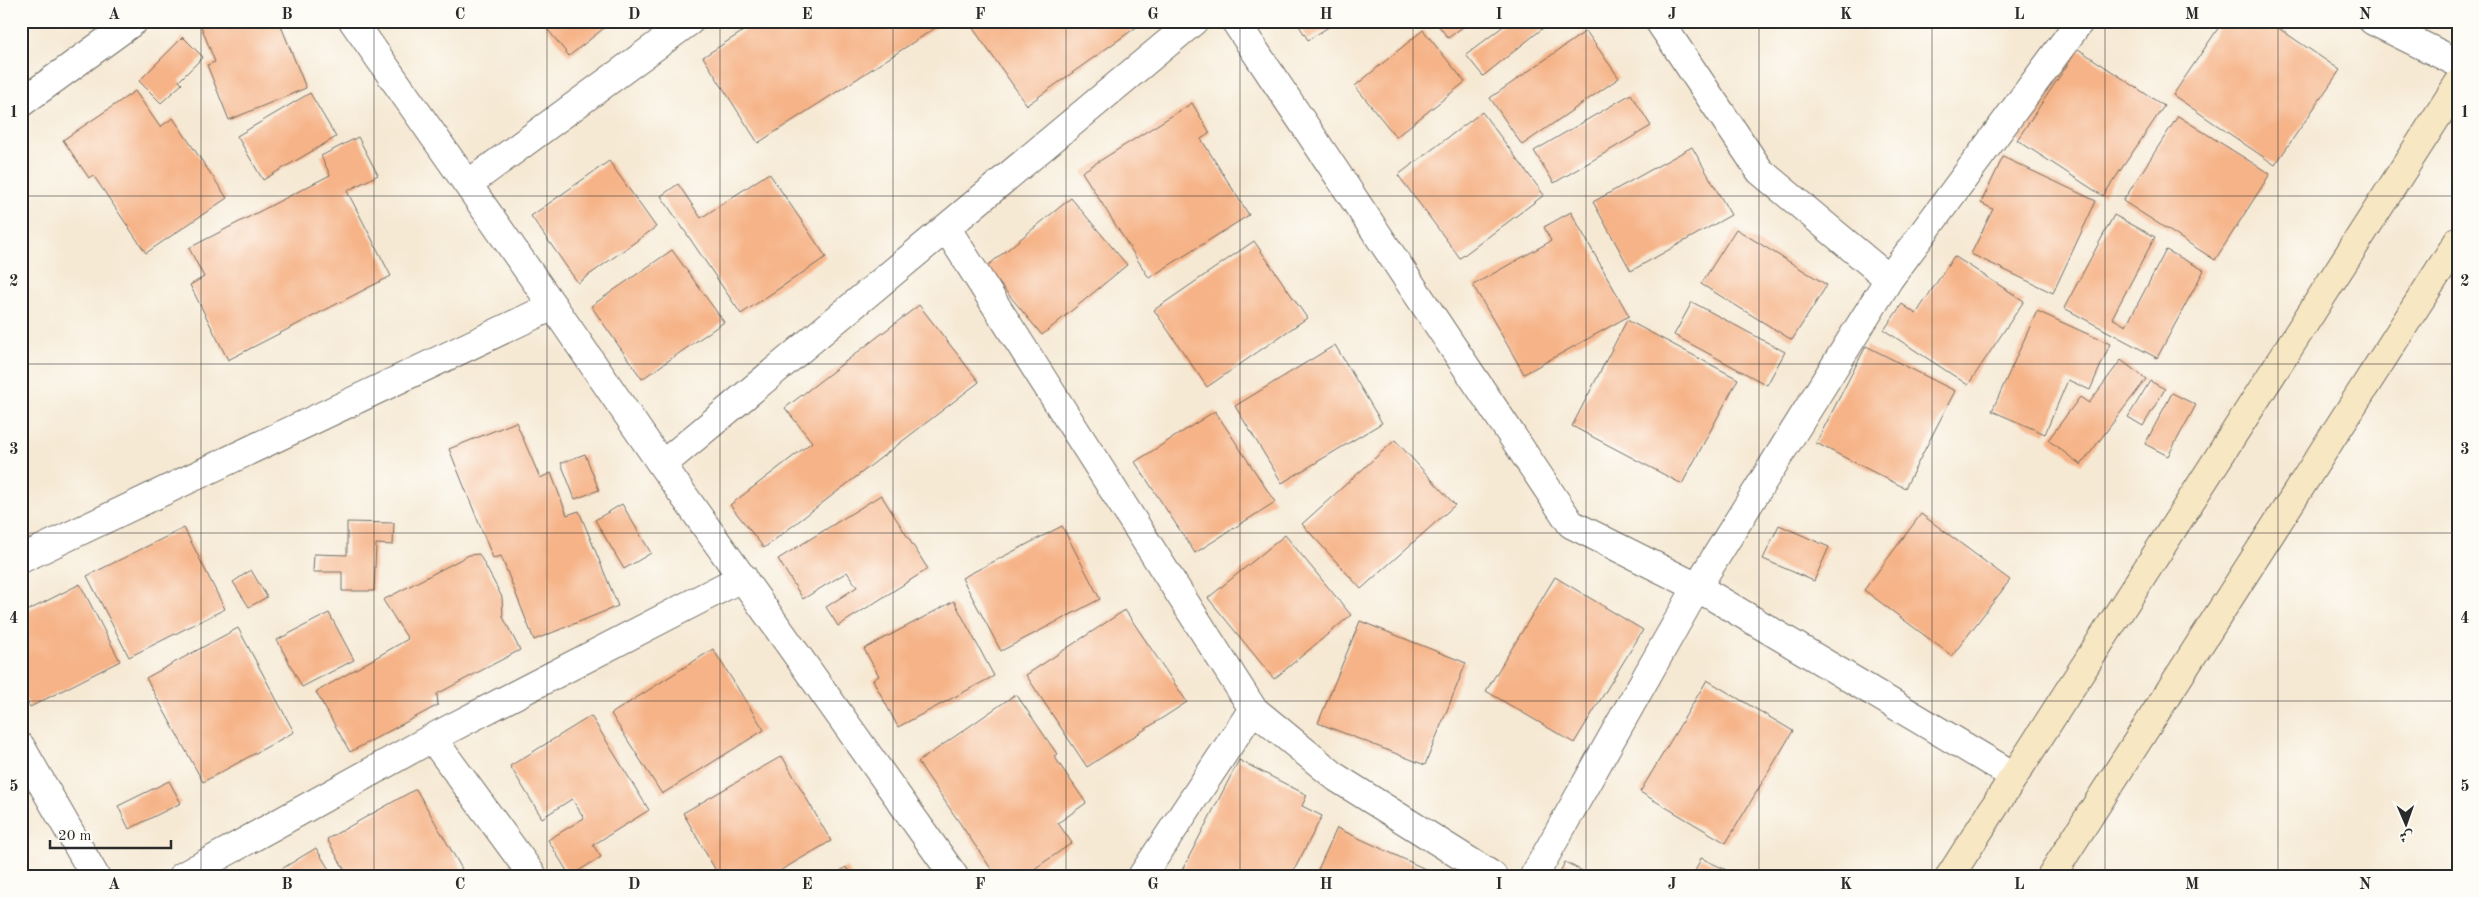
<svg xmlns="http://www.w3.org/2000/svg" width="2479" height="897" viewBox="0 0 2479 897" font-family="'Old Standard TT',Amiri,serif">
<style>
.building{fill:#f6b387}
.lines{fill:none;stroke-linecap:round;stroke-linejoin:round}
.street-casing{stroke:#726e66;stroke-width:30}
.secondary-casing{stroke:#726e66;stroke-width:30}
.street{stroke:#fff;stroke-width:28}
.secondary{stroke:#f8e7c3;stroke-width:28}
.grid{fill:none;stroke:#2b2b2b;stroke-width:1;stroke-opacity:0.55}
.neatline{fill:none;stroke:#2b2b2b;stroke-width:2}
.grid-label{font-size:16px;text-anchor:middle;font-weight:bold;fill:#2b2b2b}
</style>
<rect width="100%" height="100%" fill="#fdfcf7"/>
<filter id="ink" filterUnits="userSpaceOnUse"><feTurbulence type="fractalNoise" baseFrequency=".02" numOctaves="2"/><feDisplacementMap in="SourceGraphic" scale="10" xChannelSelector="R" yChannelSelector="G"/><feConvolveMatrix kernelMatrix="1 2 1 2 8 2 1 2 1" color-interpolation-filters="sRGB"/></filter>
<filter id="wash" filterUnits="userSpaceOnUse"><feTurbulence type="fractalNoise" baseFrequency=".0096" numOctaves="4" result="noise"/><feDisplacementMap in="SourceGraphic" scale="20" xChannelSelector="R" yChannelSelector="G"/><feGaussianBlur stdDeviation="1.12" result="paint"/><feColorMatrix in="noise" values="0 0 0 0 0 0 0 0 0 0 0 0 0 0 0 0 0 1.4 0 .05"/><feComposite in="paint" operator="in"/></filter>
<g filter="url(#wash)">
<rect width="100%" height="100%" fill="#f6e9d4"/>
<g id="blocks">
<!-- building -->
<path class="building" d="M 213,21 L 279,21 L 306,88 L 229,120 L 207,65 L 215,62 L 201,26 Z
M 541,21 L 613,21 L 569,56 Z
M 759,21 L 946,21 L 758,143 L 703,57 Z
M 979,21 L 1134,21 L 1138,26 L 1027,105 L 972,27 Z
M 1296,21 L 1338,21 L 1308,40 Z
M 1435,21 L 1471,21 L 1448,38 Z
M 1510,21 L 1552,21 L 1483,76 L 1466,55 Z
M 2223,21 L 2268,21 L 2340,70 L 2275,165 L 2173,95 Z
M 1423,30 L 1465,82 L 1396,137 L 1355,86 Z
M 1586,31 L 1619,78 L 1522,145 L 1490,98 Z
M 183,37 L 203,57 L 179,81 L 182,84 L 161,103 L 139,81 Z
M 2078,49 L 2164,106 L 2103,196 L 2017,140 Z
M 135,91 L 160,127 L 173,118 L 227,198 L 146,253 L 93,175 L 89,178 L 63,140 Z
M 310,93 L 336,137 L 263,180 L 237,136 Z
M 1631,94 L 1651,126 L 1554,183 L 1534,151 Z
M 1192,103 L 1210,133 L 1201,139 L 1249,215 L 1149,278 L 1082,172 Z
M 1482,112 L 1544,195 L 1460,258 L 1398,175 Z
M 2178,116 L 2270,174 L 2215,260 L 2123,201 Z
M 358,137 L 378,175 L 347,191 L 391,276 L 228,360 L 190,285 L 204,277 L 189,248 L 330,175 L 321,156 Z
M 1692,147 L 1731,215 L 1631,271 L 1593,202 Z
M 2003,157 L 2096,201 L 2053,293 L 1971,254 L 1993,209 L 1981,203 Z
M 609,161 L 656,227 L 578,283 L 531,216 Z
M 769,173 L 826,257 L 741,314 L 661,196 L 678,184 L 701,218 Z
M 1071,198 L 1127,265 L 1042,335 L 986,267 Z
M 1571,212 L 1629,316 L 1524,374 L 1473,285 L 1551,241 L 1544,227 Z
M 2114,215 L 2155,237 L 2112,318 L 2126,326 L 2166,250 L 2204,270 L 2157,358 L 2064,308 Z
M 1736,229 L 1827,285 L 1792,340 L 1701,284 Z
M 1254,241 L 1307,318 L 1207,387 L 1154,310 Z
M 672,250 L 724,322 L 642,379 L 591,306 Z
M 1954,256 L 2024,301 L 1968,385 L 1884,330 L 1902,304 L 1916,314 Z
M 1692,302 L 1785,352 L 1767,385 L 1674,335 Z
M 919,305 L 979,382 L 764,548 L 730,505 L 812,442 L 785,408 Z
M 2037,311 L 2110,344 L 2090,390 L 2068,380 L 2045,434 L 1992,411 Z
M 1627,320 L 1738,379 L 1682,484 L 1572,426 Z
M 1335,345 L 1382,423 L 1282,483 L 1235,406 Z
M 1866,346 L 1955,391 L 1905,488 L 1816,443 Z
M 2121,360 L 2146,379 L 2081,465 L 2048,440 L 2080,397 L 2089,403 Z
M 2150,381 L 2165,389 L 2143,426 L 2128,417 Z
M 2172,393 L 2196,405 L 2168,456 L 2145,444 Z
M 1215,411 L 1275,502 L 1195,553 L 1135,462 Z
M 516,422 L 540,478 L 551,473 L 567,515 L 579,511 L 618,606 L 534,640 L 501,556 L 493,558 L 449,449 Z
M 1395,440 L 1455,505 L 1361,589 L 1302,524 Z
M 585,454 L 599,490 L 575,499 L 561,463 Z
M 881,495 L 928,569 L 838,626 L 826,607 L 857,587 L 847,572 L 803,599 L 778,559 Z
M 622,504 L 651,553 L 624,569 L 595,520 Z
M 1921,514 L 2010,580 L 1952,656 L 1864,590 Z
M 347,522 L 394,523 L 393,545 L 376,544 L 374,591 L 342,591 L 342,572 L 313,572 L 314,554 L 347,555 Z
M 1779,525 L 1829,547 L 1814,581 L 1763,559 Z
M 1062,526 L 1100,599 L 1001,651 L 962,578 Z
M 184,528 L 225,609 L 129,657 L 87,576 Z
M 1285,535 L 1351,615 L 1274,679 L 1208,598 Z
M 479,554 L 502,597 L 503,617 L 520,650 L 437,694 L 438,705 L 350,752 L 316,692 L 408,639 L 383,600 L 469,555 Z
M 251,570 L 267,597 L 249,607 L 233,582 Z
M 1555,577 L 1643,630 L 1574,743 L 1486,691 Z
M 80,584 L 120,661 L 30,707 L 21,691 L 21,614 Z
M 954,601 L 994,676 L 898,727 L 873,680 L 879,676 L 864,649 Z
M 1125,610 L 1187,702 L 1087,767 L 1026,675 Z
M 329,613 L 354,660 L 302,687 L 277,640 Z
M 1360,621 L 1466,663 L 1425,765 L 1318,723 Z
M 238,628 L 294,732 L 203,782 L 146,678 Z
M 713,649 L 764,730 L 662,794 L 611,714 Z
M 1707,680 L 1793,731 L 1726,843 L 1640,792 Z
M 1016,694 L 1057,754 L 1054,756 L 1086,803 L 1058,823 L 1072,843 L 1024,876 L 996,876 L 918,762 Z
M 591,716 L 649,810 L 593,845 L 601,857 L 570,876 L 548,840 L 584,818 L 572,799 L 542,818 L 510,766 Z
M 782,756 L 831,841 L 771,876 L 719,876 L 683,813 Z
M 1239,760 L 1307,795 L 1302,806 L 1322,816 L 1291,876 L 1179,876 Z
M 169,781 L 181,803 L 129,829 L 118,806 Z
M 416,789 L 462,869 L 451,876 L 348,876 L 327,839 Z
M 1337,828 L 1436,874 L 1435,876 L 1315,876 Z
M 316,848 L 333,876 L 270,876 Z
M 1701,858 L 1739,876 L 1693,876 Z
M 1565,862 L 1592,876 L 1558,876 Z
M 846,867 L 852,876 L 833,876 Z"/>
</g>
</g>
<g filter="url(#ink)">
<use href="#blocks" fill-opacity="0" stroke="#726e66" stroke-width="1"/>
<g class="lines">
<defs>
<path id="street" d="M 353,21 L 553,306 L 662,465 L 954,876
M 1235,21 L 1571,524 L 1697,587 L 2014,776
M 1659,21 L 1760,171 L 1889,279
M 2373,21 L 2458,63
M 21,103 L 134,21
M 468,184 L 690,21
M 947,229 L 1253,709 L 1337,778 L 1493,876
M 662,465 L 1194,21
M 21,559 L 553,306
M 432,738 L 533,876
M 21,747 L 95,876
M 183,876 L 432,738 L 743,577
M 1142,876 L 1253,709
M 1534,876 L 1697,587 L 1889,279 L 2080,21"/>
<path id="secondary" d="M 1950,876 L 2458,84
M 2051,876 L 2458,241"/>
</defs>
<!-- street casing -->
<use href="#street" class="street-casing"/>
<!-- secondary casing -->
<use href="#secondary" class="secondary-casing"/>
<!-- street -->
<use href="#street" class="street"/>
<!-- secondary -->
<use href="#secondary" class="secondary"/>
</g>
</g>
<!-- grid -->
<path class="grid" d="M 201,21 L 201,876M 374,21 L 374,876M 547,21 L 547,876M 720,21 L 720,876M 893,21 L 893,876M 1066,21 L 1066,876M 1240,21 L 1240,876M 1413,21 L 1413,876M 1586,21 L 1586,876M 1759,21 L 1759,876M 1932,21 L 1932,876M 2105,21 L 2105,876M 2278,21 L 2278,876M 21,196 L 2458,196M 21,364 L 2458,364M 21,533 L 2458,533M 21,701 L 2458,701"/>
<!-- margin -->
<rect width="2479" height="897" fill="none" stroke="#fdfcf7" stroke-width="55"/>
<!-- north arrow -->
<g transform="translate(2406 824) rotate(178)" stroke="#fdfcf7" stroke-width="4" paint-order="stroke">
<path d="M0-4L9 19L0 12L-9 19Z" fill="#2b2b2b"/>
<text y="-8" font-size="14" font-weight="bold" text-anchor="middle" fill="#2b2b2b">ش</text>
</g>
<!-- scale -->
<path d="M50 840v8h121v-8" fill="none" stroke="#2b2b2b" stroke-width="2.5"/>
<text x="58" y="840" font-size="15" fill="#2b2b2b" stroke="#fdfcf7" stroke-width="4" paint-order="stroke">20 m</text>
<rect x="28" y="28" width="2424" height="842" class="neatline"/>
<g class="grid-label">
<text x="114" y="19">A</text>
<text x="287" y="19">B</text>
<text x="460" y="19">C</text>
<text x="634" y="19">D</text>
<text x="807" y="19">E</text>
<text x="980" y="19">F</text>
<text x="1153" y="19">G</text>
<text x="1326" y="19">H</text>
<text x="1499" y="19">I</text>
<text x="1672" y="19">J</text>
<text x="1846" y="19">K</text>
<text x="2019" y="19">L</text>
<text x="2192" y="19">M</text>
<text x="2365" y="19">N</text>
<text x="14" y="117">1</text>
<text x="2465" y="117">1</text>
<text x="14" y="286">2</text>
<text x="2465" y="286">2</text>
<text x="14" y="454">3</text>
<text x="2465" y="454">3</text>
<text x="14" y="623">4</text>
<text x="2465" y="623">4</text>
<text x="14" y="791">5</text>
<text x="2465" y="791">5</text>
<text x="114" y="889">A</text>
<text x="287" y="889">B</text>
<text x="460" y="889">C</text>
<text x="634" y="889">D</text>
<text x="807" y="889">E</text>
<text x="980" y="889">F</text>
<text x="1153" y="889">G</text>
<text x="1326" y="889">H</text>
<text x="1499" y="889">I</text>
<text x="1672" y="889">J</text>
<text x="1846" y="889">K</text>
<text x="2019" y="889">L</text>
<text x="2192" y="889">M</text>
<text x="2365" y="889">N</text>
</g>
</svg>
